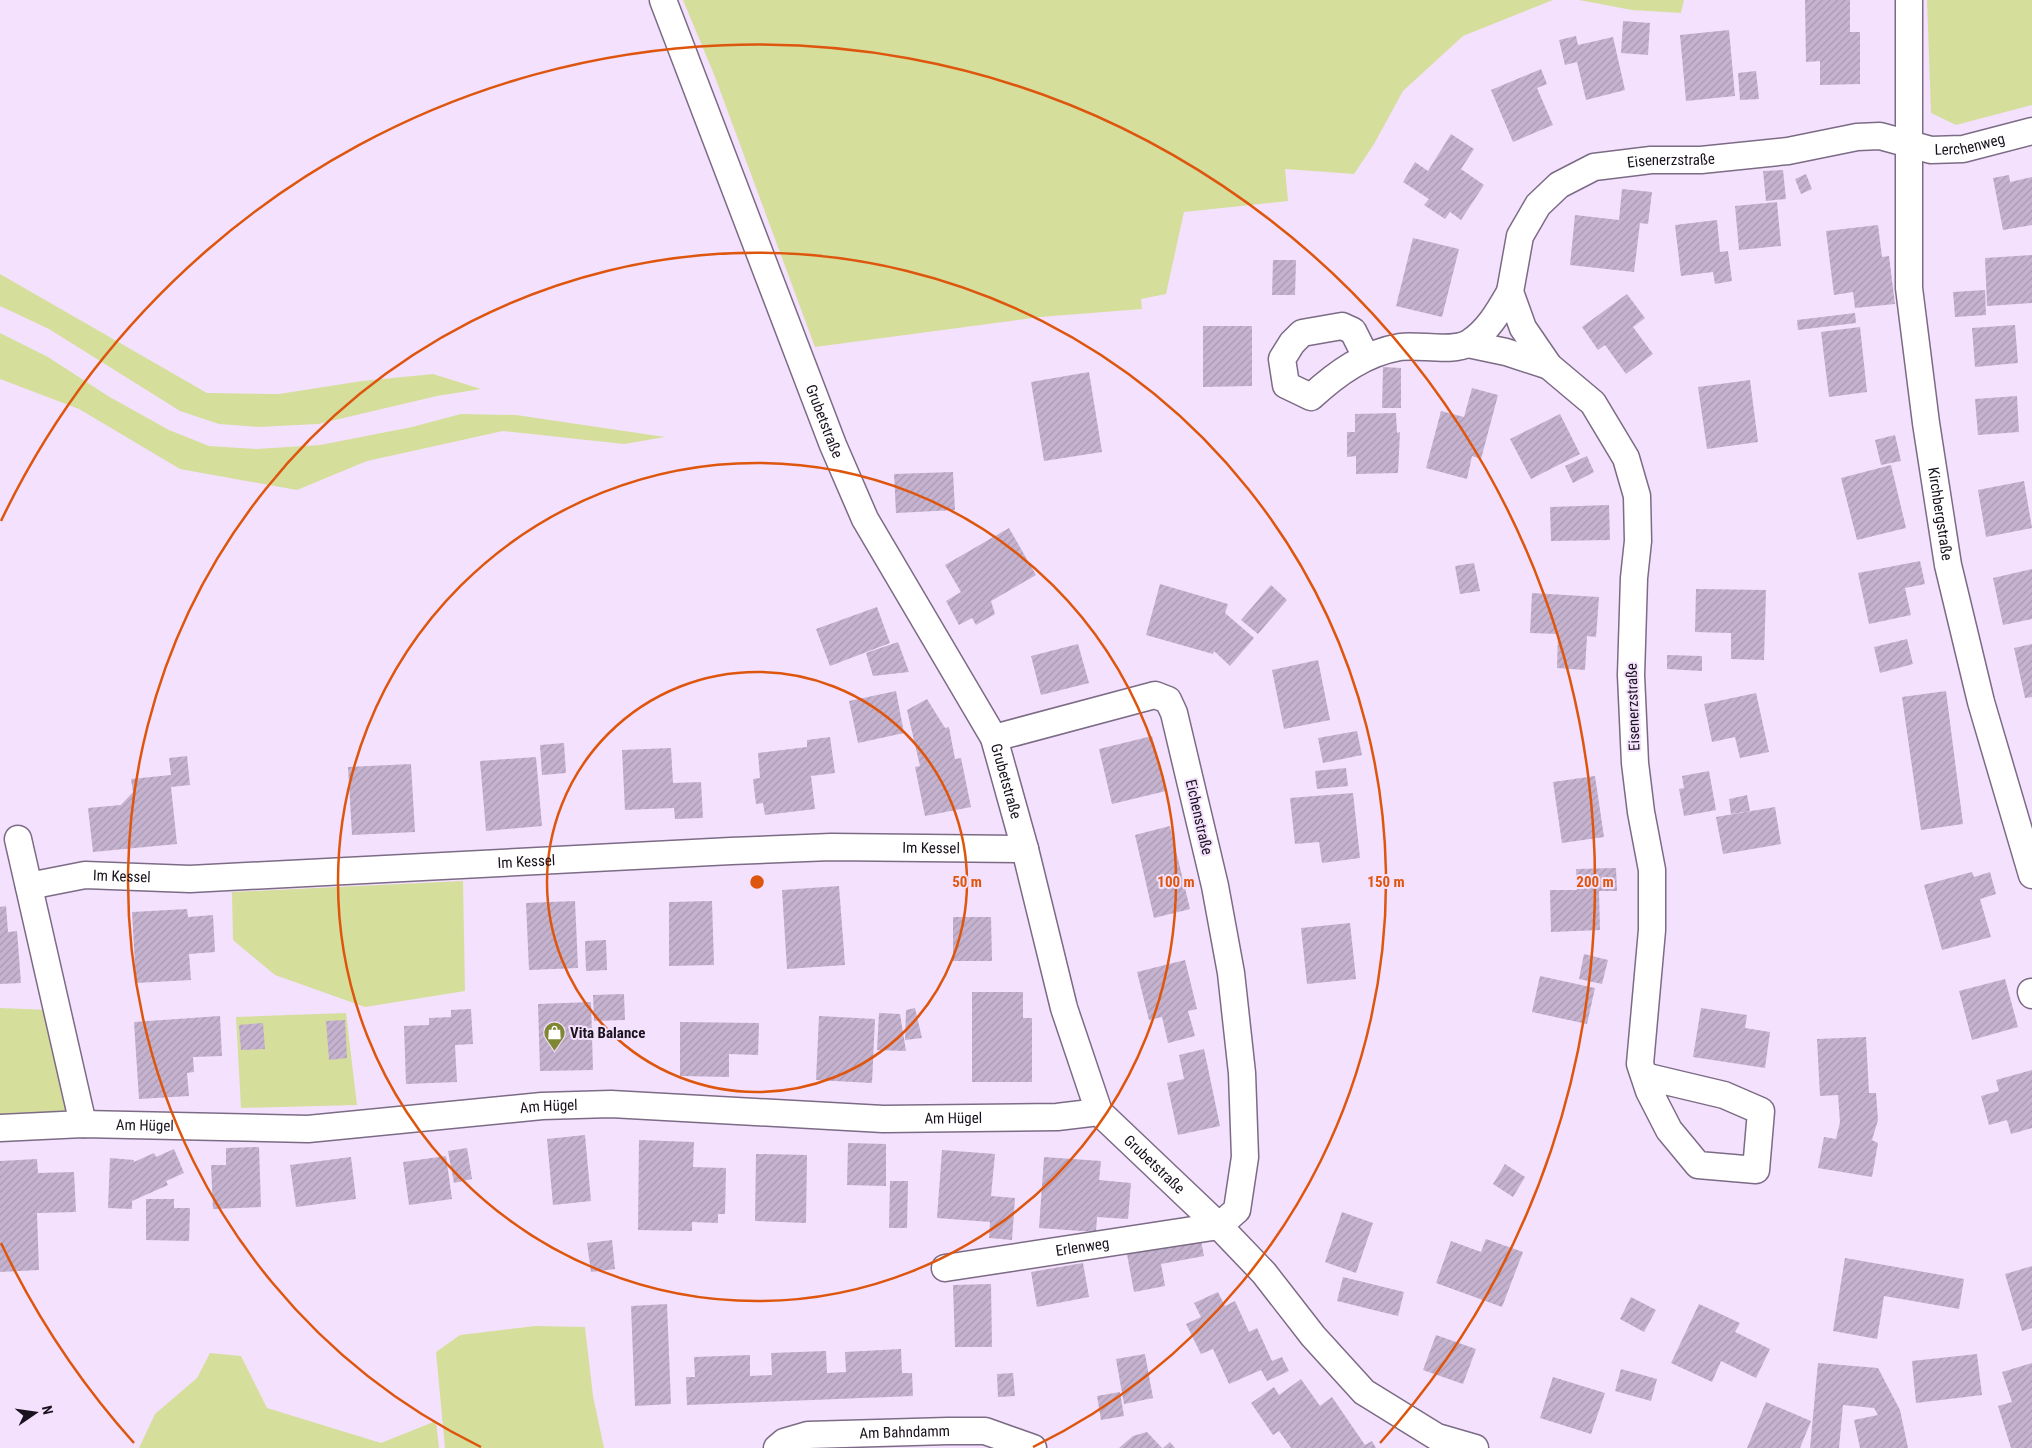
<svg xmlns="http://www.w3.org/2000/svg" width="2032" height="1448" viewBox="0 0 2032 1448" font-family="'Roboto Condensed',sans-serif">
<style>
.green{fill:#d6de9c}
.building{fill:url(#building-hatch)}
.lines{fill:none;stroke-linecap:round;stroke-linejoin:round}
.minor-casing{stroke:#7c6b85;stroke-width:29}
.minor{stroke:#fff;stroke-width:26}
.ring{fill:none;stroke:#de560d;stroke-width:2.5}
.labels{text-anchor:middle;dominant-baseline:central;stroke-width:4;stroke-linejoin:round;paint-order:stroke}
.street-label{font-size:15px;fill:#1a131d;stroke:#f4e1fe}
.poi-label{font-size:15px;font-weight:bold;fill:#1a131d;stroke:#f4e1fe;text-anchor:start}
.centre{fill:#de560d;stroke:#f4e1fe;stroke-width:2.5}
.ring-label{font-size:15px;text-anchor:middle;font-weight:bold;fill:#de560d;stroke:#f4e1fe;stroke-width:4;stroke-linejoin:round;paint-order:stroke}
</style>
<defs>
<pattern id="building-hatch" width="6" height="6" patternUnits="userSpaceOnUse" patternTransform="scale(1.25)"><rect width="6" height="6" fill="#c6b3d0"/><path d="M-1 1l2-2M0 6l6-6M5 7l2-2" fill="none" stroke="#aa99b2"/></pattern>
</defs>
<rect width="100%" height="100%" fill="#f4e1fe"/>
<!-- green -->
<path class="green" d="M 683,0 L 1553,0 L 1463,36 L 1403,91 L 1374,144 L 1354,174 L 1285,169 L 1288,201 L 1184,212 L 1166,294 L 1141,299 L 1142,309 L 1040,317 L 815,347 L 715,77 Z
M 1579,0 L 1684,0 L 1681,13 L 1632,10 Z
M 1927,0 L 2032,0 L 2032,105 L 1956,125 L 1931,113 Z
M 0,274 L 207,393 L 279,394 L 362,381 L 433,374 L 481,389 L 437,396 L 318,424 L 259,427 L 219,424 L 180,411 L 49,329 L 0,306 Z
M 0,333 L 48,357 L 108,396 L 169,430 L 209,446 L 256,449 L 320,445 L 412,427 L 461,414 L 516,415 L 665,437 L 624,444 L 503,431 L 367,461 L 297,490 L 180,469 L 79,409 L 0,379 Z
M 463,881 L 465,991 L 365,1007 L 275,975 L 233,940 L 232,892 Z
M 0,1008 L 50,1010 L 73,1115 L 0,1120 Z
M 346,1013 L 357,1105 L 241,1108 L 236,1017 Z
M 535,1326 L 585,1327 L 593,1396 L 604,1448 L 445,1448 L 436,1352 L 460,1335 Z
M 210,1353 L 241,1356 L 267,1408 L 381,1443 L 436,1421 L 439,1448 L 139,1448 L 155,1414 L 197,1378 Z"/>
<!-- building -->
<path class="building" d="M 1805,0 L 1850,0 L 1850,32 L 1860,32 L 1860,84 L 1820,85 L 1820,61 L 1806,62 Z
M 1623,21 L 1650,23 L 1648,55 L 1621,53 Z
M 1729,30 L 1735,96 L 1686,101 L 1680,35 Z
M 1576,36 L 1578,45 L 1613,37 L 1625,90 L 1586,100 L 1577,62 L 1565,65 L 1559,40 Z
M 1541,69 L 1547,84 L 1537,88 L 1553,125 L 1513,142 L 1491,90 Z
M 1756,71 L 1759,99 L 1740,100 L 1738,73 Z
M 1451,134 L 1474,149 L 1461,169 L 1484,185 L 1461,220 L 1450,212 L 1445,219 L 1424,205 L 1429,199 L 1403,182 L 1415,162 L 1428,171 Z
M 1783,170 L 1786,199 L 1766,201 L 1763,171 Z
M 1806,174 L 1812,189 L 1801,194 L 1795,179 Z
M 2009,175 L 2010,182 L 2032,177 L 2032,225 L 2003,230 L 1993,178 Z
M 1622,189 L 1652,192 L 1648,224 L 1640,223 L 1634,272 L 1570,265 L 1575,215 L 1619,220 Z
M 1777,202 L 1781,246 L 1739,250 L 1735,206 Z
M 1717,220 L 1720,252 L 1728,251 L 1732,281 L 1715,284 L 1713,272 L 1681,276 L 1675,225 Z
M 1878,225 L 1882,257 L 1889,256 L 1895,304 L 1855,308 L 1853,292 L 1834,295 L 1826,231 Z
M 1413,238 L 1459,249 L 1442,317 L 1396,306 Z
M 2032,255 L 2032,303 L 1987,306 L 1985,258 Z
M 1273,260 L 1296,260 L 1295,295 L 1272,295 Z
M 1985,290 L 1986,315 L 1955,317 L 1953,292 Z
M 1627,294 L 1645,318 L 1633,327 L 1653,354 L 1626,374 L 1605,345 L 1598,350 L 1582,327 Z
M 1855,313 L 1856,323 L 1798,330 L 1797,320 Z
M 2015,325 L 2018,363 L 1975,367 L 1972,328 Z
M 1203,326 L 1252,326 L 1252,386 L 1203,387 Z
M 1860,327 L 1867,392 L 1829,397 L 1821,332 Z
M 1383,367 L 1401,368 L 1401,408 L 1382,408 Z
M 1089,372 L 1102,452 L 1044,461 L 1031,382 Z
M 1750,380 L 1758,442 L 1707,449 L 1698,387 Z
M 1472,388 L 1498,395 L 1481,459 L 1472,456 L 1467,479 L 1426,468 L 1441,411 L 1464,417 Z
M 2017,396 L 2019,432 L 1978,435 L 1975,399 Z
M 1396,413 L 1397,433 L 1400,432 L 1398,473 L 1356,474 L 1356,456 L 1347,457 L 1347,432 L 1355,432 L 1355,414 Z
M 1560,414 L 1580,454 L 1531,479 L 1510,439 Z
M 1895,435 L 1901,461 L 1881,465 L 1875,440 Z
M 1587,456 L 1594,472 L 1573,483 L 1565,466 Z
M 1891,465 L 1906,528 L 1857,540 L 1841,478 Z
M 953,472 L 955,510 L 896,513 L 894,474 Z
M 2024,481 L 2032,528 L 1986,537 L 1978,490 Z
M 1609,505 L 1610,540 L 1551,541 L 1550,507 Z
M 1009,528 L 1036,575 L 991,601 L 995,614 L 976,625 L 972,618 L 959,625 L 946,601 L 961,592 L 945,565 Z
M 1920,561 L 1925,584 L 1905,588 L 1911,615 L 1869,624 L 1858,573 Z
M 1474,563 L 1480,591 L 1460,594 L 1455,566 Z
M 2032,569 L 2032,619 L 2003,625 L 1993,578 Z
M 1160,584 L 1228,604 L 1225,613 L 1254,638 L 1230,666 L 1214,651 L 1213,654 L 1146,635 Z
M 1271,585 L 1287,600 L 1258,634 L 1241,620 Z
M 1696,589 L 1766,590 L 1764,660 L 1731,659 L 1731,633 L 1695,632 Z
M 1532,593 L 1599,597 L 1596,637 L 1587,636 L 1585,670 L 1557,668 L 1558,634 L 1530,633 Z
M 877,607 L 890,643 L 830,666 L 816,629 Z
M 1907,639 L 1913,664 L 1880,673 L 1874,647 Z
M 898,642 L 909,672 L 873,676 L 866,653 Z
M 1078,644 L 1089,683 L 1041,695 L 1031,656 Z
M 2032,644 L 2032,697 L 2025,698 L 2014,648 Z
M 1667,655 L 1702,656 L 1702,671 L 1667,669 Z
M 1318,660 L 1330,720 L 1284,729 L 1272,670 Z
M 896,691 L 904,733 L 858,743 L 849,701 Z
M 1946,691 L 1963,824 L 1921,830 L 1902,697 Z
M 1756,693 L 1769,752 L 1740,758 L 1735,737 L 1712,742 L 1704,704 Z
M 927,699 L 945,728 L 949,727 L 955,759 L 961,758 L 971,807 L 925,816 L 915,767 L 920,766 L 907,710 Z
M 1357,731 L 1362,755 L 1323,763 L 1318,738 Z
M 1152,736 L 1166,791 L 1112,804 L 1099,749 Z
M 830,737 L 835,773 L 811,776 L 815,809 L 765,815 L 763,803 L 756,804 L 753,779 L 760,778 L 758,753 L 807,747 L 807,740 Z
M 564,743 L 566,773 L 542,775 L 540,745 Z
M 671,748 L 673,783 L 701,782 L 703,818 L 675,819 L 674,808 L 625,810 L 622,750 Z
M 187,756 L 190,785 L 171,787 L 177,844 L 93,852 L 88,808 L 121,805 L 133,792 L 131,779 L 171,775 L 169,758 Z
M 536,757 L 542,826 L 486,831 L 480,761 Z
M 411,764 L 415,832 L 352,835 L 348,767 Z
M 1346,768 L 1348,786 L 1317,789 L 1315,771 Z
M 1709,771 L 1716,810 L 1684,816 L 1679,789 L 1684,788 L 1682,776 Z
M 1595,776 L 1604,837 L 1562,843 L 1553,782 Z
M 1353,793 L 1360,858 L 1322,863 L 1319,842 L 1295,844 L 1290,798 Z
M 1747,795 L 1750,811 L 1731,814 L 1729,799 Z
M 1775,807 L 1781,844 L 1723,854 L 1716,817 Z
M 1170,826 L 1190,909 L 1154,918 L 1135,835 Z
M 1616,868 L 1617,891 L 1599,891 L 1600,930 L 1551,932 L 1550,890 L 1577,890 L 1576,869 Z
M 1972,872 L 1974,877 L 1990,872 L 1996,894 L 1980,899 L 1991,937 L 1942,950 L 1924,885 Z
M 839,886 L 845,965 L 787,969 L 782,890 Z
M 575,901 L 578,968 L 529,970 L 526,903 Z
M 712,901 L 714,965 L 669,966 L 669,902 Z
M 6,906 L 8,932 L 17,931 L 21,983 L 0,984 L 0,907 Z
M 187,909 L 188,917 L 213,915 L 215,952 L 189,954 L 191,980 L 136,983 L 132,912 Z
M 953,917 L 991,917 L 992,961 L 953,961 Z
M 1350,923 L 1356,979 L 1307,984 L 1301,928 Z
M 606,940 L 607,970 L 586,971 L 585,941 Z
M 1584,954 L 1608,960 L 1602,984 L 1579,979 Z
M 1185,960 L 1197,1009 L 1188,1011 L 1195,1036 L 1168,1043 L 1162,1017 L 1149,1020 L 1137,972 Z
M 1540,976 L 1595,988 L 1587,1024 L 1532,1012 Z
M 2005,979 L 2018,1027 L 1972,1040 L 1959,991 Z
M 972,992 L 1023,992 L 1023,1018 L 1032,1018 L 1032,1082 L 972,1082 Z
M 624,994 L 625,1020 L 594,1021 L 593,995 Z
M 591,1002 L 593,1070 L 540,1071 L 538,1004 Z
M 915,1008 L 922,1038 L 905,1040 L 906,1010 Z
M 1701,1008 L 1747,1015 L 1745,1028 L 1770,1032 L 1765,1068 L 1693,1057 Z
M 471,1009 L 473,1044 L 455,1045 L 457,1082 L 406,1084 L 404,1026 L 429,1025 L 429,1018 L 451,1017 L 451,1010 Z
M 879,1013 L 900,1014 L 906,1051 L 877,1050 Z
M 220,1016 L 222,1056 L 193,1057 L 194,1072 L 187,1073 L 189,1096 L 139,1099 L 134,1022 Z
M 819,1016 L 875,1019 L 872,1083 L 816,1080 Z
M 345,1020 L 347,1058 L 329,1060 L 326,1021 Z
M 680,1022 L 759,1023 L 758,1055 L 729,1054 L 729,1077 L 680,1076 Z
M 263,1023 L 265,1049 L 241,1050 L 239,1025 Z
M 1866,1037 L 1869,1093 L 1876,1093 L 1878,1120 L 1872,1140 L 1878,1143 L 1872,1177 L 1818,1168 L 1824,1137 L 1836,1139 L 1840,1122 L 1838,1095 L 1820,1096 L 1817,1039 Z
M 1204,1049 L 1220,1126 L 1178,1135 L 1167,1083 L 1184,1079 L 1179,1055 Z
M 2032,1070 L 2032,1128 L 2011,1134 L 2007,1120 L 1989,1125 L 1981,1096 L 1999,1091 L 1996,1080 Z
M 585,1135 L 591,1201 L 553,1205 L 547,1139 Z
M 639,1140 L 694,1142 L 693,1167 L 726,1168 L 725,1214 L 718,1214 L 718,1223 L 692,1222 L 692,1231 L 638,1230 Z
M 848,1143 L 886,1144 L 886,1186 L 847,1185 Z
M 259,1147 L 261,1207 L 213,1209 L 211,1165 L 226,1165 L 226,1148 Z
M 467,1148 L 472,1179 L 454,1183 L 448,1151 Z
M 174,1149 L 184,1173 L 166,1181 L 168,1185 L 132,1201 L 132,1209 L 108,1208 L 110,1158 L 134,1160 L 134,1162 L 154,1153 L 156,1157 Z
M 942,1150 L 995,1154 L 991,1196 L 1015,1198 L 1012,1240 L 989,1238 L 990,1222 L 937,1218 Z
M 756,1154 L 807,1155 L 806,1223 L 755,1221 Z
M 446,1156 L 452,1199 L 409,1205 L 403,1162 Z
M 351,1157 L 356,1199 L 296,1207 L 290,1165 Z
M 1044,1157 L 1101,1161 L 1099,1180 L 1131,1183 L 1128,1219 L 1097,1217 L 1096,1232 L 1039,1228 Z
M 37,1159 L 38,1173 L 74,1172 L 76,1212 L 37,1213 L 39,1270 L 0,1272 L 0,1161 Z
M 1505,1164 L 1525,1177 L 1513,1197 L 1493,1184 Z
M 890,1181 L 908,1181 L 907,1228 L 889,1228 Z
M 146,1199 L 174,1199 L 174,1208 L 190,1208 L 189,1241 L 146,1240 Z
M 1342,1212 L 1373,1223 L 1356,1273 L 1325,1262 Z
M 1200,1236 L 1204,1256 L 1161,1264 L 1165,1286 L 1134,1292 L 1126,1249 Z
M 1486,1239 L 1523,1252 L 1502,1307 L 1436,1283 L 1451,1241 L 1481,1252 Z
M 612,1240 L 615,1269 L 591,1272 L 587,1243 Z
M 1845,1258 L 1964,1279 L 1959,1309 L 1884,1296 L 1877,1339 L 1833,1331 Z
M 1083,1263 L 1089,1297 L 1037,1307 L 1031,1272 Z
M 2032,1266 L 2032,1328 L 2022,1331 L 2005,1274 Z
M 1343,1277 L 1404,1292 L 1398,1316 L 1337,1301 Z
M 991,1284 L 992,1347 L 955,1347 L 953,1285 Z
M 1218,1292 L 1225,1306 L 1235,1301 L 1249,1332 L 1257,1328 L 1272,1361 L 1282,1357 L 1289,1371 L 1267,1381 L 1261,1370 L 1229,1384 L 1213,1349 L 1201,1354 L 1186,1324 L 1201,1317 L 1194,1303 Z
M 1631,1297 L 1656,1310 L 1644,1332 L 1620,1319 Z
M 667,1304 L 671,1404 L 635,1406 L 631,1306 Z
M 1699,1304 L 1740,1323 L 1735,1332 L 1770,1349 L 1756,1378 L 1721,1361 L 1712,1382 L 1671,1363 Z
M 1436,1335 L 1476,1349 L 1463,1384 L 1423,1370 Z
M 901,1349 L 902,1373 L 912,1373 L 913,1396 L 687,1405 L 686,1377 L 695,1377 L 694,1357 L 750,1355 L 750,1376 L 772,1375 L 771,1353 L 826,1351 L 827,1373 L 846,1372 L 845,1352 Z
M 1145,1354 L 1153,1398 L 1124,1404 L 1116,1359 Z
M 1977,1354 L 1982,1395 L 1916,1403 L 1912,1361 Z
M 1818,1363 L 1878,1368 L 1900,1410 L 1908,1448 L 1860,1448 L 1854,1420 L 1878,1415 L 1874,1408 L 1843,1405 L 1839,1448 L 1810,1448 Z
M 2032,1363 L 2032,1448 L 2011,1448 L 1998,1406 L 2012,1402 L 2002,1372 Z
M 1621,1369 L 1657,1379 L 1651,1401 L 1615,1391 Z
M 1013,1373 L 1015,1396 L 998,1397 L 997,1374 Z
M 1553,1377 L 1605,1393 L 1591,1434 L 1540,1418 Z
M 1301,1379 L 1320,1406 L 1332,1397 L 1365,1445 L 1372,1441 L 1376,1448 L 1291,1448 L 1279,1431 L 1273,1435 L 1251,1403 L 1274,1387 L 1279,1395 Z
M 1120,1392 L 1124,1416 L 1101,1420 L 1097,1396 Z
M 1766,1402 L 1811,1421 L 1800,1448 L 1747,1448 Z
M 1147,1432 L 1162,1448 L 1119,1448 L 1133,1436 Z
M 1170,1442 L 1175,1448 L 1163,1448 Z"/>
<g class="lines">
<defs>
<g id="minor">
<path id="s1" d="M 663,0 L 833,445 L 865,519 L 994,738 L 1025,849 L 1064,1008 L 1099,1112 L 1219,1226 L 1264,1273 L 1313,1336 L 1364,1392 L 1437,1437 L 1475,1448"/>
<path id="s2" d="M 1909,0 L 1909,288 L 1926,423 L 1948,565 L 1981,702 L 2032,875"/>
<path d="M 1468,344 L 1506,352 L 1549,366"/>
<path d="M 1366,357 L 1353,331 L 1342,326 L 1302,333 L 1292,343 L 1282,359 L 1286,385 L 1311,397 C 1337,373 1365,353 1400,347 C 1419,344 1452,353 1469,343 C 1488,331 1499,311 1510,292"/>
<path d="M 18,839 L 83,1124"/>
<path id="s3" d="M 29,886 L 85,875 L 190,879 L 731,851 L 831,847 L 1025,849"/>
<path d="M 2031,992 L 2032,995"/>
<path id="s4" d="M 1644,1076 L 1724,1095 L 1761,1111 L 1756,1170 L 1698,1165 L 1669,1130 L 1649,1091 L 1640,1064 L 1652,930 L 1652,870 L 1641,812 L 1635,763 L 1631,675 L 1634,578 L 1638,541 L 1637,496 L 1626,458 L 1593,403 L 1549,366 L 1523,328 L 1510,292 L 1520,236 L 1538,205 L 1559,185 L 1594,167 L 1651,160 L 1701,160 L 1788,151 L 1857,137 L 1880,136 L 1931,150 L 1963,149 L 2032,131"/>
<path id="s5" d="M 0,1128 L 83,1124 L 308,1129 L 542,1106 L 611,1104 L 883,1119 L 1057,1117 L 1099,1112"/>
<path id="s6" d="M 945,1268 L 1219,1226 L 1237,1210 L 1245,1157 L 1242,1073 L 1231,973 L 1215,886 L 1174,713 L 1168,700 L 1155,695 L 994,738"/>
<path id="s7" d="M 777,1448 L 784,1442 L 808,1435 L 948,1431 L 985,1431 L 1033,1448"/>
</g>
</defs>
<!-- minor casing -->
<use href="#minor" class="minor-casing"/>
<!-- minor -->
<use href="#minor" class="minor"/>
</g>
<!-- distance rings -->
<g class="ring">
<circle cx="757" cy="882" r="210"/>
<circle cx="757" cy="882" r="419"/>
<path d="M481 1447A629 629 0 1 1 1033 1447"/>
<path d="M134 1443A838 838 0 0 1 1 1243M1 521A838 838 0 1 1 1380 1443"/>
</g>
<!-- icons -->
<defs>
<symbol id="shop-pin" viewBox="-11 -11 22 30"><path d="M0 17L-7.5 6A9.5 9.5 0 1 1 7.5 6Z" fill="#7f8732" stroke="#f4e1fe"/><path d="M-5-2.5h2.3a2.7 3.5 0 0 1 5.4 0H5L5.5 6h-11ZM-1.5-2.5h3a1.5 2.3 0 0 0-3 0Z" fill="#fff"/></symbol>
</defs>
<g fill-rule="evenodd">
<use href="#shop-pin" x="542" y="1020" width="25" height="34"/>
</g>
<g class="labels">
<!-- street labels -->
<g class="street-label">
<text stroke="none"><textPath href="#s4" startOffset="1715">Lerchenweg</textPath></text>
<text stroke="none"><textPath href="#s4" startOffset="1412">Eisenerzstraße</textPath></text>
<text stroke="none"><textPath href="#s1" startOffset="451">Grubetstraße</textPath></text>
<text stroke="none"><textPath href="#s2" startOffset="516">Kirchbergstraße</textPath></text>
<text transform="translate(1633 707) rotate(-92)">Eisenerzstraße</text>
<text stroke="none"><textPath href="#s1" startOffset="856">Grubetstraße</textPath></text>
<text transform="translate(1199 817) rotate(77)">Eichenstraße</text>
<text stroke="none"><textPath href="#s3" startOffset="904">Im Kessel</textPath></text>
<text stroke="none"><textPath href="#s3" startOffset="499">Im Kessel</textPath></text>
<text stroke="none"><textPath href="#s3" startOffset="94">Im Kessel</textPath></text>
<text stroke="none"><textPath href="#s5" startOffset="550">Am Hügel</textPath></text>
<text stroke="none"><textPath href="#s5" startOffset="955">Am Hügel</textPath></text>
<text stroke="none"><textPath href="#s5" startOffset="145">Am Hügel</textPath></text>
<text stroke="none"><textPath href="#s1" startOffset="1276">Grubetstraße</textPath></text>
<text stroke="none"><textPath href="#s6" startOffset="139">Erlenweg</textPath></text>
<text stroke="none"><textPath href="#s7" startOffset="131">Am Bahndamm</textPath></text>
</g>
<!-- poi labels -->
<g class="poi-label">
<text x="570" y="1033">Vita Balance</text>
</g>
</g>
<circle cx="757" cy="882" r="8" class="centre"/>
<g class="ring-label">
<text x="967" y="887">50 m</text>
<text x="1176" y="887">100 m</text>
<text x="1386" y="887">150 m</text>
<text x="1595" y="887">200 m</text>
</g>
<!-- north arrow -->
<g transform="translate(35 1413) rotate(77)" stroke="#f4e1fe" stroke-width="4" paint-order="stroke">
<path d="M0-4L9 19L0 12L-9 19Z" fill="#1a131d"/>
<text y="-8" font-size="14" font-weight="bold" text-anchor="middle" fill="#1a131d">N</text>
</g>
</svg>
